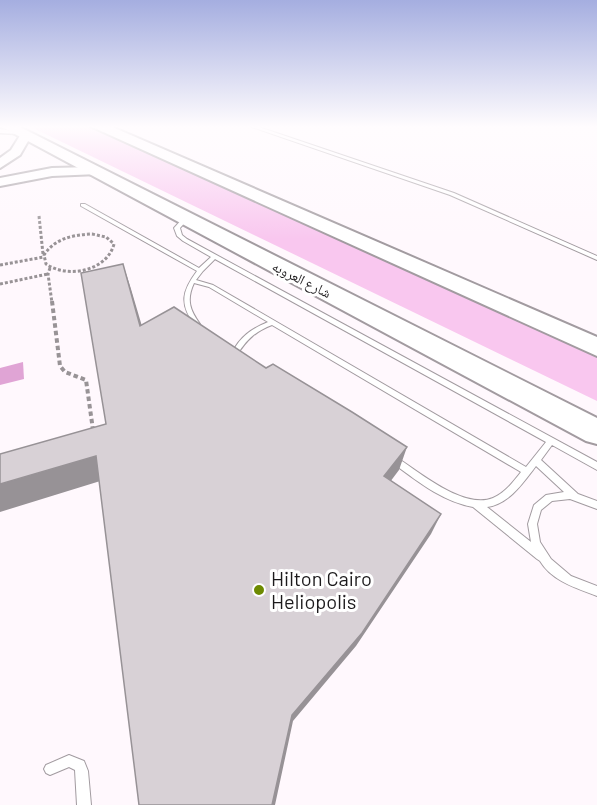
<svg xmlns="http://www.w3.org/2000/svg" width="597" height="805" viewBox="0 0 597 805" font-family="Barlow,'Noto Naskh Arabic',sans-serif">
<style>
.green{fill:#f9c7ef}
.water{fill:#e0a4d5}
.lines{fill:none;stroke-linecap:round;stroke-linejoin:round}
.lane-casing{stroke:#a29ba0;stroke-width:2}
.street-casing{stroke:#a29ba0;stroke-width:3}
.secondary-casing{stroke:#a29ba0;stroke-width:4}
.highway-casing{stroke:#a29ba0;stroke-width:4}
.path-far2{stroke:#989396;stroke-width:3;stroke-dasharray:3 2;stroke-linecap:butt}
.path-far1{stroke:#989396;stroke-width:4;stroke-dasharray:4.5 3;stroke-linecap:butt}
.path{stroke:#989396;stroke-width:4.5;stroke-dasharray:5 4;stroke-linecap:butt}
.lane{fill:#fff;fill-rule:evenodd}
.street{fill:#fff;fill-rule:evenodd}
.secondary{fill:#fff;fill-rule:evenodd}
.highway{fill:#fff;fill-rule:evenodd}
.shaded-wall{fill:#979296}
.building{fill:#d8d1d6;stroke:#979296;stroke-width:1.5}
.poi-dot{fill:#6d8a01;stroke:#fff;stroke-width:2}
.labels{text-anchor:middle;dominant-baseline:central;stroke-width:6;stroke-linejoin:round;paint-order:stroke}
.far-street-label{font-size:14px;fill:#1c1a1c;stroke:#fff}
.near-poi-label{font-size:20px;fill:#1c1a1c;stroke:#fff;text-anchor:start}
</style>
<rect width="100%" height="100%" fill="#fff8fd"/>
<!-- green -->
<path class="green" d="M 29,126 L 87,126 L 597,357 L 597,401 Z"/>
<!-- water -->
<path class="water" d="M 23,362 L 24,379 L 0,385 L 0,368 Z"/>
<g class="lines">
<defs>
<path id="lane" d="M 249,126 L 256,126 L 454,193 L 597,256 L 597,260 L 450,195 Z
M 81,204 L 85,204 L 199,268 L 211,257 L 183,241 L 177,236 L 174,228 L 184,217 L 188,217 L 188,219 L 180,228 L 182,235 L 187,239 L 597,462 L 597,470 L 552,445 L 541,460 L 578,494 L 597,501 L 597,509 L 570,499 L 552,501 L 541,510 L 537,524 L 540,542 L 551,559 L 571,576 L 597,586 L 597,596 C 576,588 552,581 540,561 L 537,559 L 473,507 C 441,501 416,480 390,461 L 389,459 L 390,457 L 393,455 L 396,457 C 419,472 464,510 493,498 C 505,493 513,482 521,472 L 272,325 C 256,331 246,340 237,355 L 233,355 L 232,353 C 240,337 251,329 268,322 L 209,287 L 194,283 C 186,300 190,310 200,324 L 199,325 L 195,325 C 179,304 182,291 197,271 L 81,206 ZM 215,259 L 546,442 L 526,467 L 213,285 L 196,280 L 203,271 ZM 536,466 L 564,492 L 546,495 L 534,505 L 528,524 L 531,542 L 487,507 C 509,504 523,483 536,466 Z
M 69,755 L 84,761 L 88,771 L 91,805 L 77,805 L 75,770 L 69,767 L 50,775 L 46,773 L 44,769 L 46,765 Z"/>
<path id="street" d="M 0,129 L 22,132 L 18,134 L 0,133 Z"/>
<path id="secondary" d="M 25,133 L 31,136 L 20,155 L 0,168 L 0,158 L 11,150 L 21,134 Z
M 93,167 L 98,168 L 99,171 L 98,174 L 52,176 L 0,186 L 0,178 L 52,168 Z"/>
<path id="highway" d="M 0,126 L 18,126 L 597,418 L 597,444 L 586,441 Z
M 90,126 L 110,126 L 597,337 L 597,356 Z"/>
</defs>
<!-- lane casing -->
<use href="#lane" class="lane-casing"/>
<!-- street casing -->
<use href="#street" class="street-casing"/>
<!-- secondary casing -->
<use href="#secondary" class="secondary-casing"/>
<!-- highway casing -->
<use href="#highway" class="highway-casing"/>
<!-- path-far2 -->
<path class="path-far2" d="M 39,216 L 43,254
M 92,234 L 106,237 L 114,244 C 107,271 68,279 46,264 L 44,255 C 55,238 73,235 92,234 Z
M 0,265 L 44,257
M 50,268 L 48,274 L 52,303
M 0,284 L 48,274"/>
<!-- path-far1 -->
<path class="path-far1" d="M 52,301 L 60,366 L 65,372 L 86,380 L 93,430"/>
<!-- path -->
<path class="path" d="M 93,429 L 93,432"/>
<!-- lane -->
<use href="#lane" class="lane"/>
<!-- street -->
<use href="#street" class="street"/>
<!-- secondary -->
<use href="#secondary" class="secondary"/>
<!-- highway -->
<use href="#highway" class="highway"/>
</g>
<!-- shaded-wall -->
<path class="shaded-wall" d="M 123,264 L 131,289 L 149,350 L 140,326 Z
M 407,447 L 399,470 L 378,498 L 384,476 Z
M 96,456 L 110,478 L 0,512 L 0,484 Z
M 441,514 L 431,534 L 356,646 L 293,721 L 275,805 L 272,805 L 292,715 Z"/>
<!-- building -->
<path class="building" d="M 123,264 L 140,326 L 174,307 L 266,368 L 273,364 L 352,412 L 407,447 L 384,476 L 441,514 L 362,633 L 292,715 L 272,805 L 139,805 L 96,456 L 0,484 L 0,454 L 106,424 L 81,273 Z"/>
<!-- sky -->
<linearGradient id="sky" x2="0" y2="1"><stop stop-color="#a5aee0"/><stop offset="0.53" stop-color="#fffcfe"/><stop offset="1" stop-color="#fffcfe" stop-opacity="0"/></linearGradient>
<rect width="597" height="239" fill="url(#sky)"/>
<!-- markers -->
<circle class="poi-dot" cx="259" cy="590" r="6"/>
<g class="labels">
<!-- far-street labels -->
<g class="far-street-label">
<text transform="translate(302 279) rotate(27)">شارع العروبه</text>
</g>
<!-- near-poi labels -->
<g class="near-poi-label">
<text x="271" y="578">Hilton Cairo<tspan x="271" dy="23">Heliopolis</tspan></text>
</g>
</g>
</svg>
